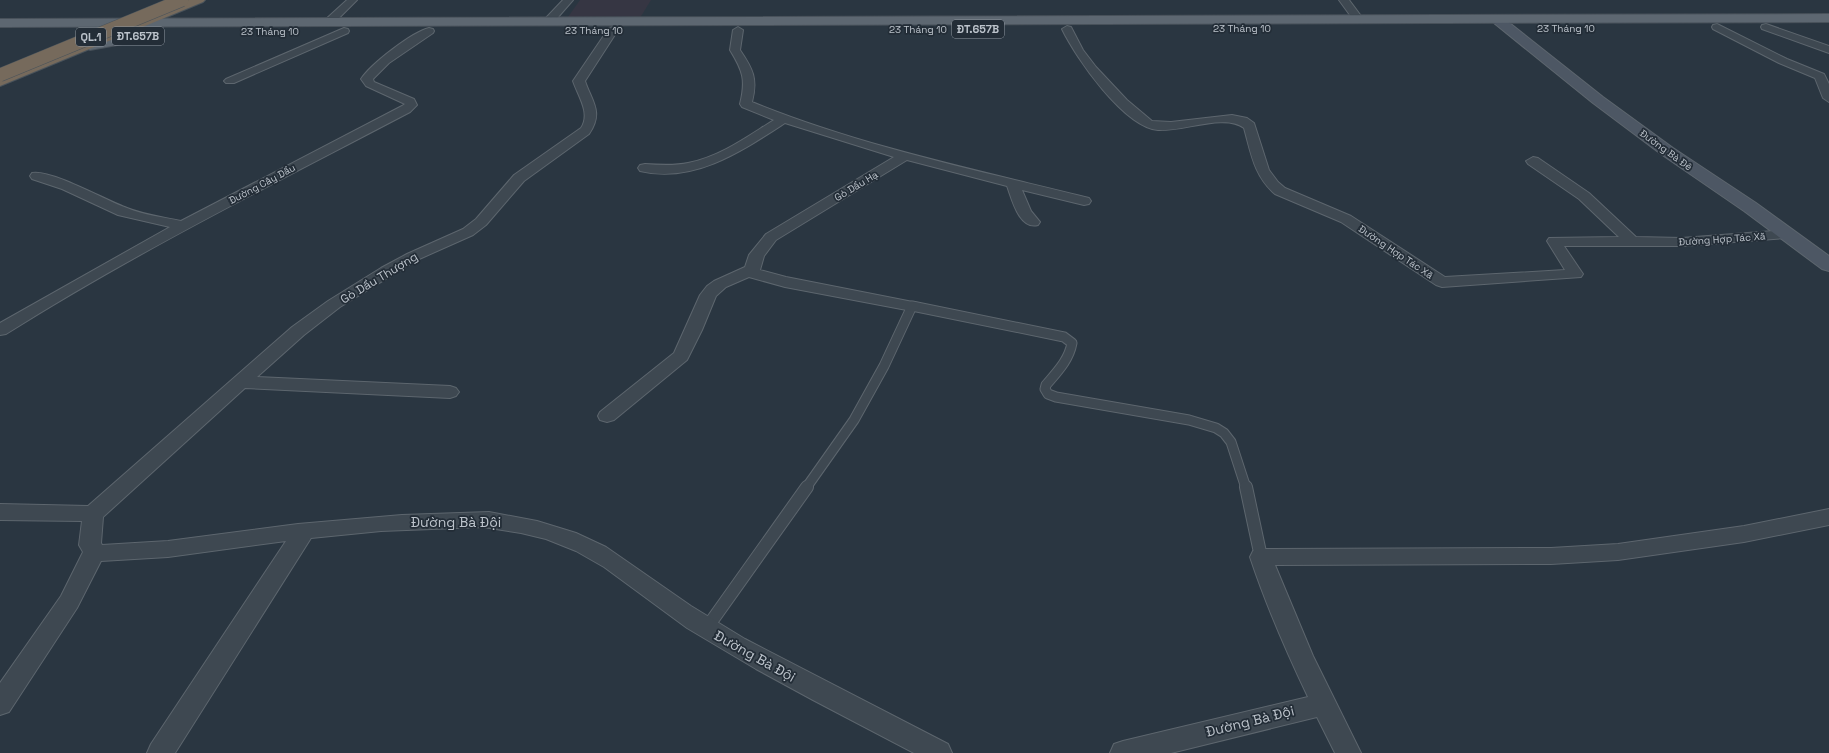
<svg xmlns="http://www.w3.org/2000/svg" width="1829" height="753" viewBox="0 0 1829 753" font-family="'Space Grotesk',sans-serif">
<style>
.medical{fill:#363643}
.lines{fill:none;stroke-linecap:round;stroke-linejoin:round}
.lane-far1-casing{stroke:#5d666e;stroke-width:11}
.lane-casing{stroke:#5d666e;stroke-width:14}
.street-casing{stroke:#5d666e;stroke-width:2}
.secondary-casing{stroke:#5d666e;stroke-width:2}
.primary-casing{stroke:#48515a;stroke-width:2}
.highway-casing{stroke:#49535b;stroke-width:2}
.lane-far1{stroke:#3e4851;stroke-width:9}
.lane{stroke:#3e4851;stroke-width:12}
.street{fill:#3e4851;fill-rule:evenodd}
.secondary{fill:#4d5764;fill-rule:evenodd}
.primary{fill:#5d6771;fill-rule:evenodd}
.highway{fill:#766a5c;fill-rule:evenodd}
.highway-bridge-casing{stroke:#49535b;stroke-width:14;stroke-linecap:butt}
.highway-bridge{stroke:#766a5c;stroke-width:13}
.labels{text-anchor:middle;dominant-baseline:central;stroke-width:3.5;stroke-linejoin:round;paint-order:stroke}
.far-street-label{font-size:10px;fill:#bcc3cb;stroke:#232d37}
.shield{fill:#232d37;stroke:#8e969f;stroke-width:1}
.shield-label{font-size:11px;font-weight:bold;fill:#bcc3cb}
.street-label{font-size:12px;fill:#bcc3cb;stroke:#232d37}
.near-street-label{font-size:14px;fill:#bcc3cb;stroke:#232d37}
</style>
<rect width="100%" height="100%" fill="#2a3641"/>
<!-- medical -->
<path class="medical" d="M 580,0 L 651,0 L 640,18 L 568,17 Z"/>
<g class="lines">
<defs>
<path id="lane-far1" d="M 806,488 L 854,420 L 884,366 L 912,306 L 1064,337 L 1072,343 C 1069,360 1057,372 1046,385 L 1045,389 L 1048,394 L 1056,397 L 1189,420 L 1216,428 L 1224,433 L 1231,442 L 1246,488"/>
<path id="lane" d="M 1246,487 L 1261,557
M 706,629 L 807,487"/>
<path id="street" d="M 347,0 L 357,0 L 333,24 L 325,24 L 324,22 L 325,20 Z
M 563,0 L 573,0 L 552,24 L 544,24 L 543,22 L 544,20 Z
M 1339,0 L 1349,0 L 1364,20 L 1363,22 L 1355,22 Z
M 1717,24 L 1787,59 L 1824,74 L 1829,84 L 1829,102 L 1823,98 L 1815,78 L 1779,63 L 1713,29 L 1712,27 L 1713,25 Z
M 1766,24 L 1829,46 L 1829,53 L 1762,29 L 1761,27 L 1762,25 Z
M 1067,26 L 1071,27 L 1083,50 L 1096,67 L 1127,100 L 1152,121 L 1171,122 L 1232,115 L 1247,118 L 1254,123 L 1269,170 L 1278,182 L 1285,188 L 1351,216 L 1445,277 L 1565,270 L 1547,241 L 1549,238 L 1619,237 L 1579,199 L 1528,164 L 1526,161 L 1533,157 L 1538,158 L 1589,193 L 1636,237 L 1682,238 L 1786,230 L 1791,231 L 1793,234 L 1791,237 L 1786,238 L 1682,246 L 1564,246 L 1583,274 L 1581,277 L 1442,287 L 1436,285 L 1341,222 L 1275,194 C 1254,176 1251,153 1244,128 C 1225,113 1182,132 1158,130 C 1124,127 1076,58 1062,29 Z
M 613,27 L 618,30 L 585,81 C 592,102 604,112 589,134 L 524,181 L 486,225 L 473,235 L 417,260 L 340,307 L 304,335 L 257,377 L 450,386 L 456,388 L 459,392 L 456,396 L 450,398 L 245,388 L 103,517 L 101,543 L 102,545 L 168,541 L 298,524 L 402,515 L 489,512 L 537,521 L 576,533 L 606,547 L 691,606 L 745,639 L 948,744 L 952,753 L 914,753 L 813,700 L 756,669 L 687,628 L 604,567 L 576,551 L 546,539 L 521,533 L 483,527 L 381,531 L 311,538 L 175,753 L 147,753 L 151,744 L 286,541 L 168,557 L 101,561 L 77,608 L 9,712 L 0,715 L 0,683 L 61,596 L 83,552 L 79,545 L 82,521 L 0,520 L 0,504 L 88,506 L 292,327 L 328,301 L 381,268 L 407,254 L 463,229 L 476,219 L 514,175 L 581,128 C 591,113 578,96 573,81 L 609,28 Z
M 738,27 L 743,30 L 740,50 C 753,69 758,79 752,102 C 860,146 976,170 1089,198 L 1091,201 L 1089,204 L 1084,205 L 1022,190 L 1031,211 L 1040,222 L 1038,225 C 1019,230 1012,199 1007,186 L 907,160 L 776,240 L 764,256 L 760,270 L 786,277 L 918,303 L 920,306 L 918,309 L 912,311 L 785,287 L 749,277 L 726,287 L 716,296 L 702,330 L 687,360 L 614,420 L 607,422 L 600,420 L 598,416 L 600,412 L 674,353 L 700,295 L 707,286 L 714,281 L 745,267 L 749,255 L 766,234 L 894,157 L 785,123 C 742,151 694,184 640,171 L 638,168 L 640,165 L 645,164 C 659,165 674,166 688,163 C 720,157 748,136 774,120 L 742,107 L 740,104 C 746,80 743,71 730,50 L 733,30 Z
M 344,28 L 348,29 L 349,31 L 348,33 L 234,83 L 226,83 L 224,81 L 226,79 Z
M 429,28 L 433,29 L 434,31 L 433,33 L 389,63 L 373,79 L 374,82 L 414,99 L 417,105 L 410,112 C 275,183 136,252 6,334 L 0,335 L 0,323 L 170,227 L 118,215 L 62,189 L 32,179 L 30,176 L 32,173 C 51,169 107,201 127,208 C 144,215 163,217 181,221 L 402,106 L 405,104 L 366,86 L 361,79 C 371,64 412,32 429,28 Z
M 1829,509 L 1829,525 L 1744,542 L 1618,560 L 1551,564 L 1275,565 L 1313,656 L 1361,753 L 1335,753 L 1317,717 L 1171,753 L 1110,753 L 1114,744 L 1123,741 L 1308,697 C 1286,651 1266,605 1250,557 L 1253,551 L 1261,549 L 1551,548 L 1618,544 L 1744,526 Z"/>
<path id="secondary" d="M 1498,16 L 1502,17 L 1603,97 L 1673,148 L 1756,203 L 1829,256 L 1829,271 L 1822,269 L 1744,211 L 1661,154 L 1593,103 L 1494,23 L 1492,20 Z"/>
<path id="primary" d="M 1829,14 L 1829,22 L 0,27 L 0,19 Z
M 156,30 L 162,34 L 160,37 L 90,50 L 84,46 L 90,42 Z"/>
<path id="highway" d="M 189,0 L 205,0 L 203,2 L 0,86 L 0,77 Z"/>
</defs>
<!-- lane-far1 casing -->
<use href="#lane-far1" class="lane-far1-casing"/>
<!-- lane casing -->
<use href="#lane" class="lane-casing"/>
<!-- street casing -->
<use href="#street" class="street-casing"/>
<!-- secondary casing -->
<use href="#secondary" class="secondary-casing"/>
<!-- primary casing -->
<use href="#primary" class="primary-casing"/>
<!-- highway casing -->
<use href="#highway" class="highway-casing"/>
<!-- lane-far1 -->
<use href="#lane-far1" class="lane-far1"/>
<!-- lane -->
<use href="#lane" class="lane"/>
<!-- street -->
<use href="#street" class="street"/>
<!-- secondary -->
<use href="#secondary" class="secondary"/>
<!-- primary -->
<use href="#primary" class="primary"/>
<!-- highway -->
<use href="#highway" class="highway"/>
<defs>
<path id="highway-bridge" d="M 0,75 L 182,0"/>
</defs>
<!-- highway-bridge casing -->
<use href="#highway-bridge" class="highway-bridge-casing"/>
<!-- highway-bridge -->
<use href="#highway-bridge" class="highway-bridge"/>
</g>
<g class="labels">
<!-- far-street labels -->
<g class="far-street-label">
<text x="1242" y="28">23 Tháng 10</text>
<text x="1566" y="28">23 Tháng 10</text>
<text x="918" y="29">23 Tháng 10</text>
<text x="594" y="30">23 Tháng 10</text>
<text x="270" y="31">23 Tháng 10</text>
<text transform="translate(1666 150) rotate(36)">Đường Bà Đê</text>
<text transform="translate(262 184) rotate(-28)">Đường Cây Dầu</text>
<text transform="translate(856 186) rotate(-31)">Gò Dầu Hạ</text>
<text transform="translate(1722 239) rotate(-4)">Đường Hợp Tác Xã</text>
<text transform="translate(1396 252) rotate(34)">Đường Hợp Tác Xã</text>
</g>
<!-- shield labels -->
<g class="shield">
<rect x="952" y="20" width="52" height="18" rx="3"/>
<rect x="112" y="27" width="52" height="18" rx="3"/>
<rect x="76" y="28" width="30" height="18" rx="3"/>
</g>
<g class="shield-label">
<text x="978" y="29">ĐT.657B</text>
<text x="138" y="36">ĐT.657B</text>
<text x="91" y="37">QL.1</text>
</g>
<!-- street labels -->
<g class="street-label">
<text transform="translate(379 278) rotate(-31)">Gò Dầu Thượng</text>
</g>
<!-- near-street labels -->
<g class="near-street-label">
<text x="456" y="522">Đường Bà Đội</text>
<text transform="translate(755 656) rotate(29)">Đường Bà Đội</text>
<text transform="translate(1250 721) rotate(-14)">Đường Bà Đội</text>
</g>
</g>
</svg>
